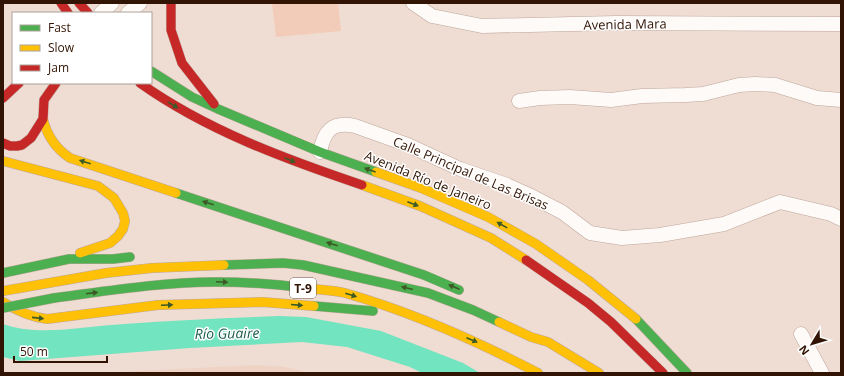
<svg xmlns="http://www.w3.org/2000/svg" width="844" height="376" viewBox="0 0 844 376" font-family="'Open Sans',sans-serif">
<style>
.built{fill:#eed2c4}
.green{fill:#f2ccb8}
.water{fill:#72e4bf}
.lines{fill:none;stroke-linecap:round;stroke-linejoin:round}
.street-casing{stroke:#bea79b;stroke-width:15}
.fast-casing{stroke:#bea79b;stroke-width:10}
.slow-casing{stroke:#bea79b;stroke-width:10}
.jam-casing{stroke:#bea79b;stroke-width:10}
.street{stroke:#fdfaf8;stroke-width:14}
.fast{stroke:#4caf50;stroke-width:9}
.slow{stroke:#ffc107;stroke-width:9}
.jam{stroke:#c62828;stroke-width:9}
.fast-bridge-casing{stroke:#bea79b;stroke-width:10;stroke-linecap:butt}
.fast-bridge{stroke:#4caf50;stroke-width:9}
.oneway{fill:#3d5a26}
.labels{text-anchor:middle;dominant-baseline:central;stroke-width:3;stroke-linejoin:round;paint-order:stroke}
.shield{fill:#fff;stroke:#6f5a4f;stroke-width:1}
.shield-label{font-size:12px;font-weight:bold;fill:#311403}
.street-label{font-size:13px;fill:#311403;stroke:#fff}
.water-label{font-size:14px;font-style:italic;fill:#1b5b48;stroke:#fff}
</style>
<rect width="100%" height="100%" fill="#efdcd3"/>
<!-- built -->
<path class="built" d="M 258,365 L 285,367 L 309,373 L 99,373 Z"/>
<!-- green -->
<path class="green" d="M 272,3 L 338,3 L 341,31 L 276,37 Z"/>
<!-- water -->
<path class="water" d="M 279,316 L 306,317 L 381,331 L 463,363 L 480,373 L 422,373 L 410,367 L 347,347 L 302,342 L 190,348 L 20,361 L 3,357 L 3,324 C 39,337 86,326 124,324 C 176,320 228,318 279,316 Z"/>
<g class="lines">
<defs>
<path id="street" d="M 413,3 L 432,16 L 482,26 L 616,23 L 841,24
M 101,13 L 112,3
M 128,13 L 140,3
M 519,101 L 540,98 L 570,97 L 611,100 L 642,96 L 685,95 L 703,94 L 739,85 L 755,84 L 775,85 L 817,98 L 841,100
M 320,152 C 324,131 332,121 355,126 L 408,145 L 460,169 L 507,185 L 529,195 L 562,212 L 590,233 L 622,238 L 660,235 L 724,224 L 780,202 L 831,214 L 841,219
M 801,334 L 822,373"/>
<path id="fast" d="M 151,71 L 192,97 L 218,109 L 320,152 L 376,172
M 176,193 L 424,275 L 459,290
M 224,265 L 283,263 L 303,265 L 428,293 L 473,310 L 499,322
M 3,273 L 69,259 L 113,259 L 130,257
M 54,298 C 107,291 161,282 215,282 C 245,282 276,284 306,288
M 314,306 L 373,311
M 636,319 L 687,373"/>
<path id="slow" d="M 43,119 C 47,136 55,148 70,158 L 176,193
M 3,161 L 98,186 L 114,198 L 123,213 L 125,221 L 123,229 L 118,236 L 110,243 L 80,253
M 376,172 L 421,188 L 488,217 L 536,244 L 588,280 L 636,319
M 362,185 L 420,206 L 491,238 L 526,260
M 306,288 C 319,290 333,290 345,293 C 412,312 477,341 538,373
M 3,291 L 106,273 L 152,268 L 224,265
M 3,302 C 17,311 30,317 47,319 L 158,305 L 262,302 L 314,306
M 499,322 L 531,337 L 548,342 L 599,373"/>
<path id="jam" d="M 61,3 L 68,13
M 79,3 L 88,13
M 171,3 L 171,30 L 182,63 L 214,104
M 140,83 C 206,130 285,159 362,185
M 3,98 L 19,83
M 3,143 L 10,146 L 17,146 L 22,145 L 31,138 L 43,119 L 44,100 L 56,83
M 526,260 L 588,303 L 611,322 L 663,373"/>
</defs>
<!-- street casing -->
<use href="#street" class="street-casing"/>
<!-- fast casing -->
<use href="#fast" class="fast-casing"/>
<!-- slow casing -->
<use href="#slow" class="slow-casing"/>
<!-- jam casing -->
<use href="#jam" class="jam-casing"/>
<!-- street -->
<use href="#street" class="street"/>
<!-- fast -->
<use href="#fast" class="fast"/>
<!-- slow -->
<use href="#slow" class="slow"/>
<!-- jam -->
<use href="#jam" class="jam"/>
<defs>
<path id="fast-bridge" d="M 3,308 L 54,298"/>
</defs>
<!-- fast-bridge casing -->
<use href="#fast-bridge" class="fast-bridge-casing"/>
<!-- fast-bridge -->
<use href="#fast-bridge" class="fast-bridge"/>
</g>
<!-- one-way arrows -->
<defs><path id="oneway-solid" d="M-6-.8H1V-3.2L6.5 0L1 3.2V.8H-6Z"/></defs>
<g class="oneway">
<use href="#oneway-solid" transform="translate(173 105) rotate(32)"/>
<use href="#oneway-solid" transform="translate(290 160) rotate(22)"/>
<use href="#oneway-solid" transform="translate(85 162) rotate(-162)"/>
<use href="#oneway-solid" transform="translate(370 170) rotate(-160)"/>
<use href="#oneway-solid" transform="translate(208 203) rotate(-162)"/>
<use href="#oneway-solid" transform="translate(413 204) rotate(21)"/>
<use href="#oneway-solid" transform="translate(502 225) rotate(-151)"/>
<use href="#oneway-solid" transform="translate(332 244) rotate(-162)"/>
<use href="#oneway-solid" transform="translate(222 282) rotate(2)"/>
<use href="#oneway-solid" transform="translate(454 287) rotate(-157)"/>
<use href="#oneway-solid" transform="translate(407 288) rotate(-166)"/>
<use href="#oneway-solid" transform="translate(92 293) rotate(-7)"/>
<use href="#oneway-solid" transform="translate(351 295) rotate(18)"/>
<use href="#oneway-solid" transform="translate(167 305) rotate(-2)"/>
<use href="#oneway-solid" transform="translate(297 305) rotate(5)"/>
<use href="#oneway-solid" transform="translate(38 318) rotate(6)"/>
<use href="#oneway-solid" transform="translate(472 340) rotate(23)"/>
</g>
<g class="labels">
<!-- shield labels -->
<rect class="shield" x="290" y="278" width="26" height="20" rx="3"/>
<g class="shield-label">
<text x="303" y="288">T-9</text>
</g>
<!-- street labels -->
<g class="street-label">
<text transform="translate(625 24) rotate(-1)">Avenida Mara</text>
<text transform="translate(471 173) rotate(23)">Calle Principal de Las Brisas</text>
<text transform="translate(428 180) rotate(22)">Avenida Río de Janeiro</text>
</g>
<!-- water labels -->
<g class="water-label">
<text transform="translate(227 333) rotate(-1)">Río Guaire</text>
</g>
</g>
<!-- border -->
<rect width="844" height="376" fill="none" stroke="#311403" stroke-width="8"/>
<!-- legend -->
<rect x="12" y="12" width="140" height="72" fill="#ffffff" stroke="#ada19a"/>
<rect x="20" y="25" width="20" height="6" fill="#4caf50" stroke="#ada19a"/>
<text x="48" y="32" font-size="12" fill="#311403">Fast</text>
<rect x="20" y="45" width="20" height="6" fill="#ffc107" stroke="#ada19a"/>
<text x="48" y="52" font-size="12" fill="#311403">Slow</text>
<rect x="20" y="65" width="20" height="6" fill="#c62828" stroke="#ada19a"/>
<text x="48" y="72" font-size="12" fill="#311403">Jam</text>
<!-- north arrow -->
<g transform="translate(812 344) rotate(232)" stroke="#ffffff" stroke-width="3" paint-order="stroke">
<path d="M0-3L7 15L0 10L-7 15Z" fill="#311403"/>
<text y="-6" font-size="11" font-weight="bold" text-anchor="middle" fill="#311403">N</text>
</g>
<!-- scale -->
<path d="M14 356v6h93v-6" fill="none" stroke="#311403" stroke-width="2"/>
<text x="20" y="356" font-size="12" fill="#311403" stroke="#ffffff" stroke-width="3" paint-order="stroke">50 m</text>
</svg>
